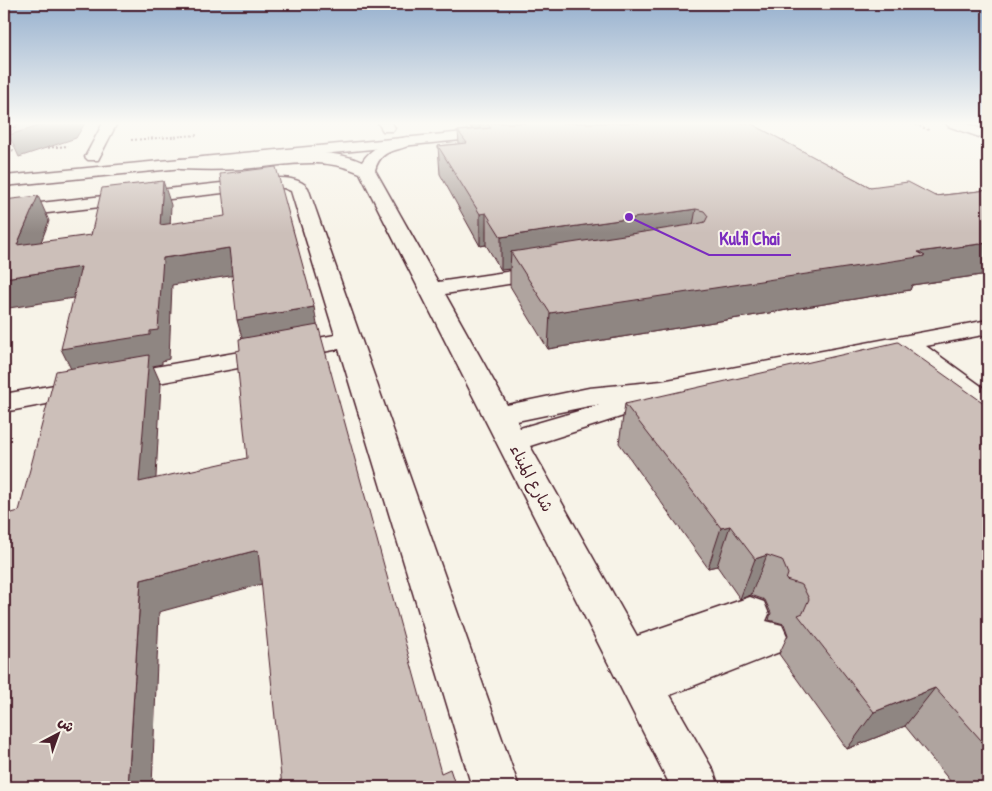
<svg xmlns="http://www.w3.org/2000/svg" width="992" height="791" viewBox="0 0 992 791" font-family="'Patrick Hand','Playpen Sans Arabic',sans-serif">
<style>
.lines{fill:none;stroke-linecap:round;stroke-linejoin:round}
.minor-casing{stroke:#4a1f2b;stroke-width:3}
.major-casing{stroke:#4a1f2b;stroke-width:3}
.path{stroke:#4a1f2b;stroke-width:2;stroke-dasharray:2 2;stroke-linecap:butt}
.minor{fill:#f7f3e8;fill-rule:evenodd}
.major{fill:#f7f3e8;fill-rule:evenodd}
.wall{fill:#afa49f;stroke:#4a1f2b}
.shaded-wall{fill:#8f8682;stroke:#4a1f2b}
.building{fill:#ccbfb9;stroke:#4a1f2b}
.labels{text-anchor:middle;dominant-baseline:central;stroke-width:4;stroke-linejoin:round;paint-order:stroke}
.street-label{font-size:16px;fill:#4a1f2b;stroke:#f7f3e8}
.leader{fill:none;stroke:#7b2cbf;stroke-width:2}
.callout-dot{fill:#7b2cbf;stroke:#f7f3e8;stroke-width:2}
.callout-label{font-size:18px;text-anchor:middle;font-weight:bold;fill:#7b2cbf;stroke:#f7f3e8;stroke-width:4;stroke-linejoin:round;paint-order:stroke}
</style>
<rect width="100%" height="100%" fill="#f7f3e8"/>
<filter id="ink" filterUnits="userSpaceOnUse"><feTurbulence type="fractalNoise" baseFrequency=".02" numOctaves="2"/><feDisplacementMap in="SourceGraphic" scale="10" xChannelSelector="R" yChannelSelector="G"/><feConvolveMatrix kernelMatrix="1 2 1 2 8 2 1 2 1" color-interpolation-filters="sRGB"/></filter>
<g filter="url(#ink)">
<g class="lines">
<defs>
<path id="minor" d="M 4,123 L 17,123 L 15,126 L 4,128 Z
M 103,123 L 117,123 L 98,160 L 88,160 L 85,157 Z
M 378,123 L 392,123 L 395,128 L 393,131 L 383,131 Z
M 946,123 L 965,123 L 988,131 L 988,140 L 948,126 Z
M 407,137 L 412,138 L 414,141 C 404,154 382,144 375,170 L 438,282 L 546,266 L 554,267 L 557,272 L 554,277 L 546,278 L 445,294 L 507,405 L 589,388 L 662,381 L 988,320 L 988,334 L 926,346 L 988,391 L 988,413 L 978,410 L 900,351 L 643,400 L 646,404 L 642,410 L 530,446 L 637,636 L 750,597 L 764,602 L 769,614 L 766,621 L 782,625 L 788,638 L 782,651 L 670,695 L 713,770 L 719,787 L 671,787 L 360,173 C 322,155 283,166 242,169 C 222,170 201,170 180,169 L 174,167 L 172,164 L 174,161 L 180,159 C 201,160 222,161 242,159 C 282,156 324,145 362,162 C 373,145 389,141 407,137 ZM 599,405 L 520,428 L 517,421 L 589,406 Z
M 266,178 C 279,178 299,176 308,188 L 519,787 L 472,787 L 339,349 L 4,412 L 4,394 L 335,335 L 291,191 L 284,188 L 266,188 L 4,218 L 4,207 Z"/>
<path id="major" d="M 496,129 L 501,130 L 503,133 L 501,136 L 4,186 L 4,176 Z"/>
</defs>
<!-- minor casing -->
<use href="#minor" class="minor-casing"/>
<!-- major casing -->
<use href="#major" class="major-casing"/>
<!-- path -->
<path class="path" d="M 912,123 L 929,130
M 131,140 L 197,135
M 44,148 L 68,146
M 4,151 L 18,150"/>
<!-- minor -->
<use href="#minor" class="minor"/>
<!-- major -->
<use href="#major" class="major"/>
</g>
<!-- wall -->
<path class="wall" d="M 466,123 L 750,123 L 870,187 L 935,196 L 988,190 L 988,274 L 912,285 L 910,290 L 548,349 L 510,286 L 510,269 L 501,270 L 486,245 L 480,246 L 440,174 L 438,146 L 459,144 L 458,131 L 472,129 Z
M 625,404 L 988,406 L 988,787 L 955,787 L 905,726 L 847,749 L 779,654 L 788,635 L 784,624 L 769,620 L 771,613 L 765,600 L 751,595 L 740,599 L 717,566 L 708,568 L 619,443 Z"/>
<!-- shaded-wall -->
<path class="shaded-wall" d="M 49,123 L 85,123 L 76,138 L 19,157 L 9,135 Z
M 480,123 L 480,129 L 472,130 L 472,124 Z
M 163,181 L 171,205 L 169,251 L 160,225 Z
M 38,196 L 49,221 L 30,271 L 17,245 Z
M 696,209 L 690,241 L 511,252 L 510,269 L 501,270 L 501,237 Z
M 486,213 L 486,245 L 480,246 L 480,214 Z
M 988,243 L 988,274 L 912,285 L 910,290 L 548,349 L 550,313 L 918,252 Z
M 229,248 L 236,275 L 172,285 L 169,359 L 162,361 L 162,364 L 153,366 L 161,384 L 154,514 L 76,379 L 61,349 L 163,258 Z
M 81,267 L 93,295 L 9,308 L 4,322 L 4,278 Z
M 314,307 L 319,336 L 245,349 L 237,320 Z
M 730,526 L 717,566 L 708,568 L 721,528 Z
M 258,550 L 269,582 L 159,612 L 152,787 L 128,787 L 141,580 Z
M 767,555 L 751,595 L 740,599 L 755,559 Z
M 935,688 L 905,726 L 847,749 L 874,712 Z"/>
<!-- building -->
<path class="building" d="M 19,123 L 49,123 L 9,135 Z
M 487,123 L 750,123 L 870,187 L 908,182 L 935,196 L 988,190 L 988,243 L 918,252 L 925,256 L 550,313 L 511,252 L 697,224 L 705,222 L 708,216 L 704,211 L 696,209 L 501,237 L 486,213 L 480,214 L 438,146 L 467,143 L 458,131 L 491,128 Z
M 276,167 L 314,307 L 237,320 L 229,248 L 163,258 L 158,330 L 150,331 L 150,335 L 61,349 L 81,267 L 4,278 L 4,200 L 38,196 L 17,245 L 91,235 L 102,188 L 163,181 L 160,225 L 225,216 L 220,174 Z
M 318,325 L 441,773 L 450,769 L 456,787 L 282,787 L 258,550 L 141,580 L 128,787 L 4,787 L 4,515 L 19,511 L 56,371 L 149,355 L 139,482 L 247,458 L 236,351 L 240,350 L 239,339 Z
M 898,342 L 988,406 L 988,748 L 935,688 L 874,712 L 798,615 L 803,613 L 809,599 L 802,585 L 786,580 L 788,574 L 782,560 L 767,555 L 755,559 L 730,526 L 721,528 L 625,404 Z"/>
</g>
<!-- sky -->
<linearGradient id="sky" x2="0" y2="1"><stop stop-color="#96b0ce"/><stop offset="0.53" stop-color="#fbfaf5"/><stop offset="1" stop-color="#fbfaf5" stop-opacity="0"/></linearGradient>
<rect width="992" height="233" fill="url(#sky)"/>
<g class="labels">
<!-- street labels -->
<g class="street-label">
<text transform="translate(532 478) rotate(62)">شارع الميناء</text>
</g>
</g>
<!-- callouts -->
<path class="leader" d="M629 217L709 255H791"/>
<circle class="callout-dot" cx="629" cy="217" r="5"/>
<g class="callout-label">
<text x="750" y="245">Kulfi Chai</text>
</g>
<!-- margin -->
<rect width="992" height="791" fill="none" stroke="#f7f3e8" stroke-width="20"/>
<rect x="10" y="10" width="972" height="771" fill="none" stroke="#4a1f2b" stroke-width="2" filter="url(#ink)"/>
<!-- north arrow -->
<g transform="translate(58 734) rotate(41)" stroke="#f7f3e8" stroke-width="4" paint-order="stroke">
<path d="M0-4L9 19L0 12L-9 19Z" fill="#4a1f2b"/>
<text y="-8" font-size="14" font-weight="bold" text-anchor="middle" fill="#4a1f2b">ش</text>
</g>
</svg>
